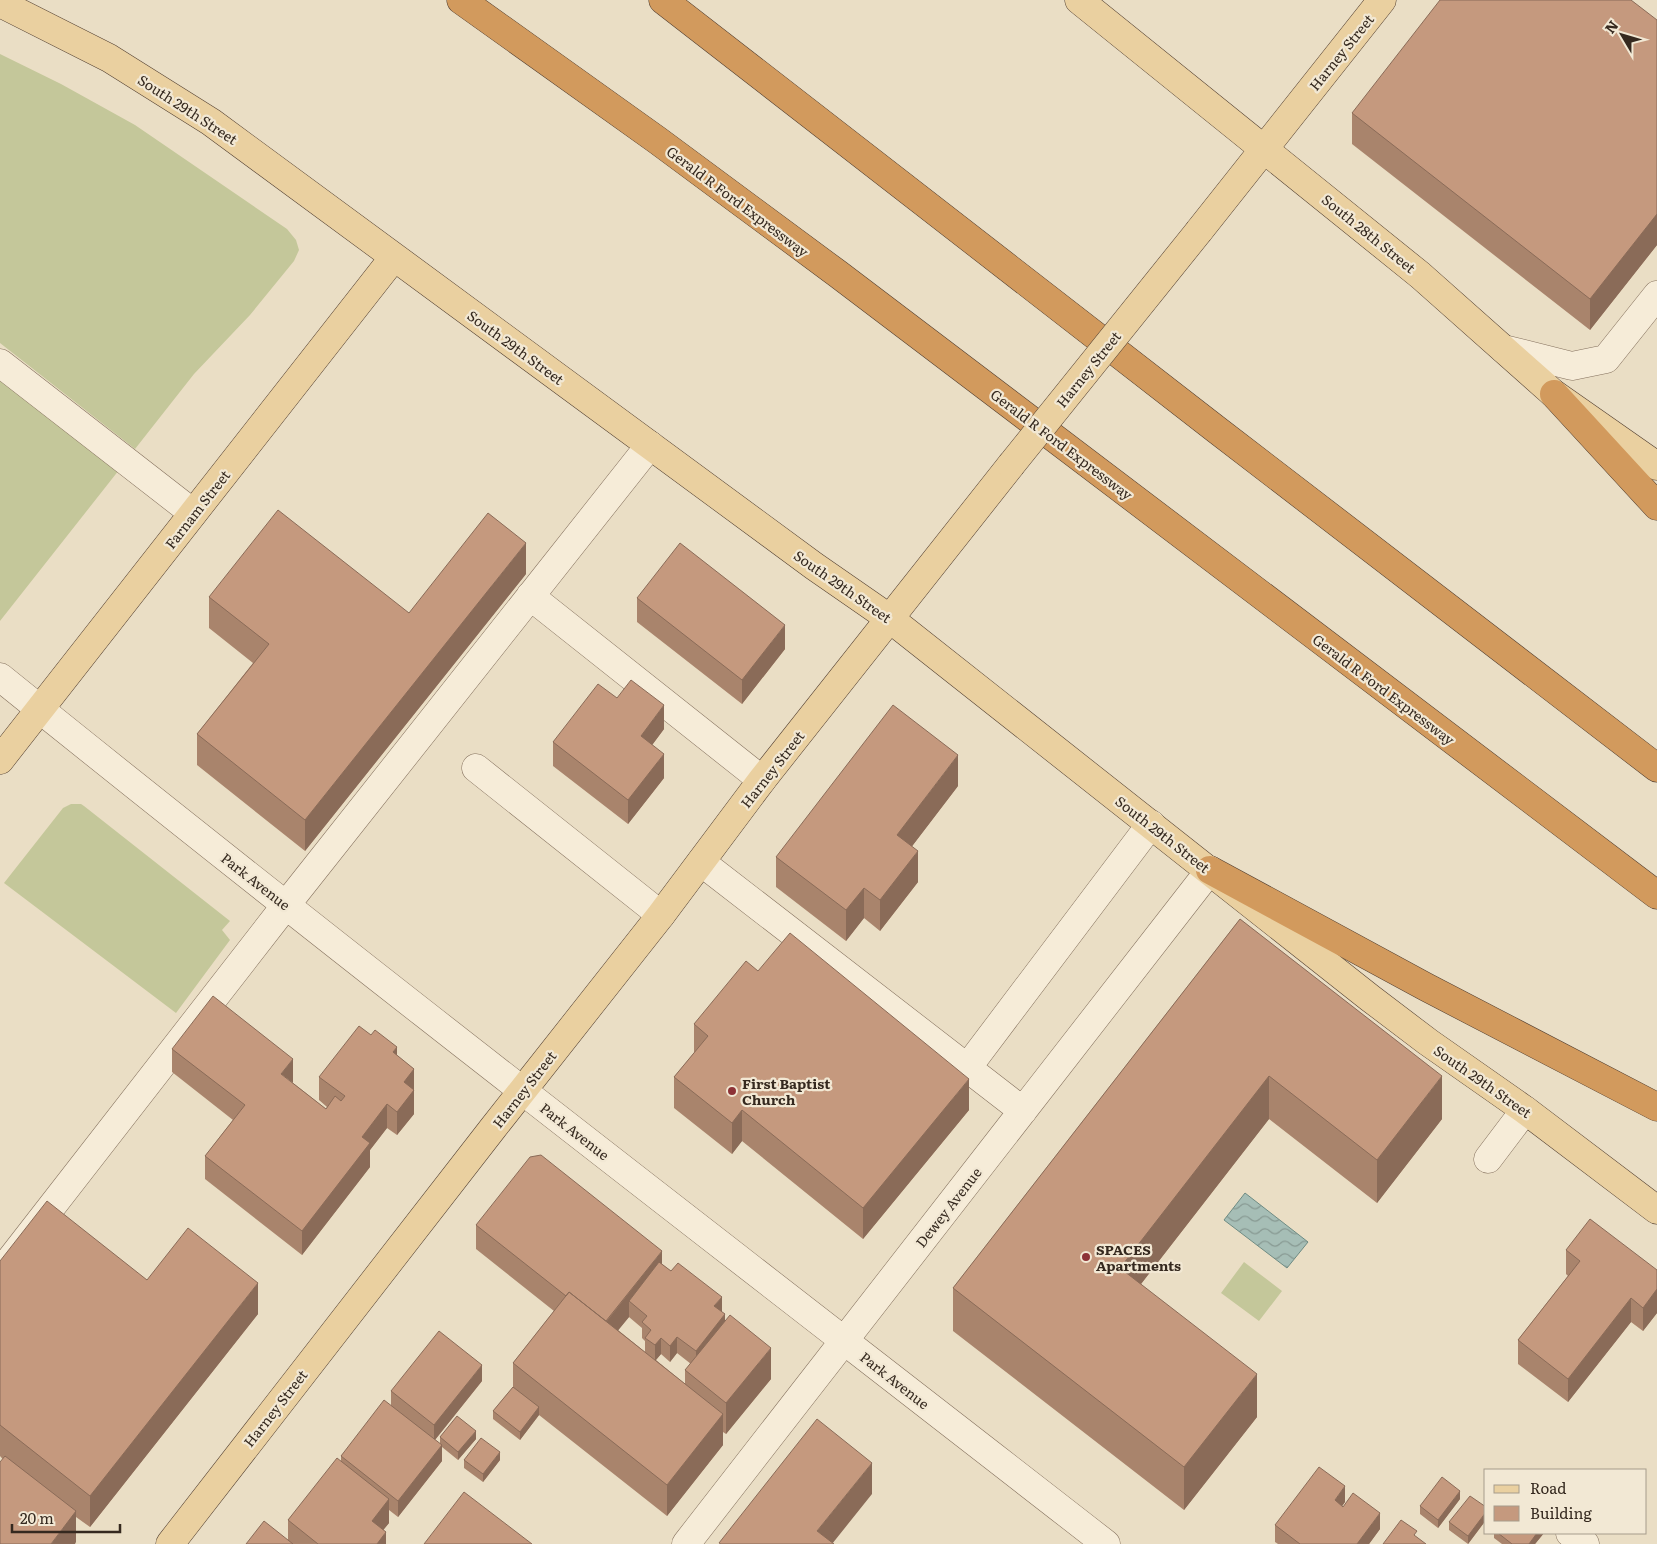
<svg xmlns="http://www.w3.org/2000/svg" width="1657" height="1544" viewBox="0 0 1657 1544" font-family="Literata,serif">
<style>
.grass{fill:#c4c79a}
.water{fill:url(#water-waves);stroke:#6e8b83}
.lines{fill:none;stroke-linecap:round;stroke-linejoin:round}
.minor-casing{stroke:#84705d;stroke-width:29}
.major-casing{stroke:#523f31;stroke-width:29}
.highway-casing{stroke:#523f31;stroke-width:29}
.minor{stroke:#f6ecd8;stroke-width:28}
.major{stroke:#ead0a0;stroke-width:28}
.highway{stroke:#d29a5d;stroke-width:28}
.major-bridge-casing{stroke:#523f31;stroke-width:29;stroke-linecap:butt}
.major-bridge{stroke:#ead0a0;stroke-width:28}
.wall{fill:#a9846c;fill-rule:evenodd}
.shaded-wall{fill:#8a6b58}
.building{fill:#c5997e;stroke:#8a6b58}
.poi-dot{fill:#8d3236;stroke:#f2e8d4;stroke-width:2}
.labels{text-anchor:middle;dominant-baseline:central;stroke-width:4.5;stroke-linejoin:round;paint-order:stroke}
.street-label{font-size:14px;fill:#35291f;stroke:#f2e8d4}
.poi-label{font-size:14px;font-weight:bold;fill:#35291f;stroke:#f2e8d4;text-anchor:start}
</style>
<defs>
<pattern id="water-waves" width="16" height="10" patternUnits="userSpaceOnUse" patternTransform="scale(1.25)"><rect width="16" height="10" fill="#a6beb6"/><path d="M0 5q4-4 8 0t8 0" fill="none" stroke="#889a93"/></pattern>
</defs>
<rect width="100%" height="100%" fill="#eadec5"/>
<!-- grass -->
<path class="grass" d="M 0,54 L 61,84 L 135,125 L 287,229 L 296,240 L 299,250 L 294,261 L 250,315 L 194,374 L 135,449 L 0,343 Z
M 0,377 L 119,470 L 0,621 Z
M 71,804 L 81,804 L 84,806 L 230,921 L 222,930 L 230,940 L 176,1013 L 4,883 L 63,808 Z
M 1244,1262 L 1282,1291 L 1259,1321 L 1221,1293 Z"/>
<!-- water -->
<path class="water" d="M 1245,1193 L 1308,1242 L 1287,1268 L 1224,1220 Z"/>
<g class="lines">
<defs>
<path id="minor" d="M 1504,349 L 1572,366 L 1606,359 L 1657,295
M 0,363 L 193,513
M 530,596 L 762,780
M 0,677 C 364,971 736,1256 1106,1544
M 476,768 L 661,915
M 701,862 L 1023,1111
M 967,1068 L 1151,824
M 1488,1159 L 1525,1110
M 0,1273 L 286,905 L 650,445
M 1570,1533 L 1585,1544
M 686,1544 L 1210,870"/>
<path id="major" d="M 1079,0 L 1420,275 L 1554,394 L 1657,466
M 0,3 L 109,58 L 211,122 L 814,566 L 889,618 L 1370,998 L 1428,1042 L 1525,1110 L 1657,1210
M 1199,231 L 1382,0
M 0,760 L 394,257
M 170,1544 L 493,1128 L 661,915 L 762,780 L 1011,465"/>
<path id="highway" d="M 461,0 L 657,140 L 838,274 L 1657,895
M 663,0 L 1217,430 L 1657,768
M 1554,394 L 1657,506
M 1210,870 L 1426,987 L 1657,1107"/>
</defs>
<!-- minor casing -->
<use href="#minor" class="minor-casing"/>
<!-- major casing -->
<use href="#major" class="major-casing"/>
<!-- highway casing -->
<use href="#highway" class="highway-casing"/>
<!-- minor -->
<use href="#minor" class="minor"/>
<!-- major -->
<use href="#major" class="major"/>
<!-- highway -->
<use href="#highway" class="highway"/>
<defs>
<path id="major-bridge" d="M 1011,465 L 1199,231"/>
</defs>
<!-- major-bridge casing -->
<use href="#major-bridge" class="major-bridge-casing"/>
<!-- major-bridge -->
<use href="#major-bridge" class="major-bridge"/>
</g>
<!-- wall -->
<path class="wall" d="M 1657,20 L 1657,245 L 1590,330 L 1352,144 L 1352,113 Z
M 526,574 L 305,851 L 197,765 L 197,734 L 253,663 L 209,628 L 209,597 L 409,613 Z
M 637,598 L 785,649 L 742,704 L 637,622 Z
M 617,698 L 664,729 L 652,745 L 664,778 L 628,824 L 553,766 L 553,742 Z
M 958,786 L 912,846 L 918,882 L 880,931 L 864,918 L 846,941 L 776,887 L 776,857 Z
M 1240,919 L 1442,1119 L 1377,1203 L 1269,1119 L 1141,1284 L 1257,1417 L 1184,1510 L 953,1331 L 953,1288 Z
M 758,971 L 969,1110 L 863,1239 L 742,1141 L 732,1154 L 674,1108 L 674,1077 L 694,1053 L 694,1024 Z
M 172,1049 L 293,1083 L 326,1109 L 327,1107 L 319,1100 L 319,1077 L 397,1056 L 414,1069 L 414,1114 L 397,1135 L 387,1128 L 370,1150 L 370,1167 L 302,1255 L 205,1179 L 205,1156 L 233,1120 L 172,1072 Z
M 476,1225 L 662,1264 L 722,1312 L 725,1321 L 771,1379 L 726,1434 L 723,1432 L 723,1445 L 667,1516 L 539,1415 L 520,1440 L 493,1419 L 493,1411 L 513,1387 L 513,1363 L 554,1311 L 476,1249 ZM 629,1317 L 642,1328 L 642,1338 L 645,1341 L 645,1352 L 618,1330 ZM 677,1353 L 691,1364 L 685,1370 L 685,1384 L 656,1360 L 661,1354 L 670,1362 Z
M 1566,1250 L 1657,1270 L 1657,1313 L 1643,1331 L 1631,1322 L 1568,1402 L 1518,1364 L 1518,1340 L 1568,1276 L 1566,1274 Z
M 0,1261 L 147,1280 L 258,1314 L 90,1527 L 76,1517 L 76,1542 L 0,1456 Z
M 482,1381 L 435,1440 L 440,1444 L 440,1437 L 476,1439 L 458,1460 L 442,1447 L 442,1461 L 398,1517 L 389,1510 L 389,1523 L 383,1530 L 386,1544 L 246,1544 L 288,1540 L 288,1520 L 341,1461 L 341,1456 L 391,1406 L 391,1391 Z
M 464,1460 L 500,1460 L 483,1482 L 464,1468 Z
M 1460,1499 L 1438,1528 L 1420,1514 L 1420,1506 Z
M 1345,1502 L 1342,1506 L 1380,1529 L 1369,1544 L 1278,1544 L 1275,1542 L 1275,1525 Z
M 1486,1520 L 1468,1544 L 1449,1530 L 1449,1522 Z
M 1494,1533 L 1544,1533 L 1535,1544 L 1502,1544 L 1494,1538 Z"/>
<!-- shaded-wall -->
<path class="shaded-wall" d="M 1657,214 L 1657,245 L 1590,330 L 1590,299 Z
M 526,543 L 526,574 L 305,851 L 305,820 Z
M 785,625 L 785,649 L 742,704 L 742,680 Z
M 664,705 L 664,729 L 641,760 L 641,736 Z
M 664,754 L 664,778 L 628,824 L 628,800 Z
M 958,755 L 958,786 L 897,866 L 897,835 Z
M 918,851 L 918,882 L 880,931 L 880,900 Z
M 864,888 L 864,918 L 846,941 L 846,910 Z
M 397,1047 L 397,1071 L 393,1052 Z
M 293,1059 L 293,1083 L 281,1074 Z
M 414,1069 L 414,1114 L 397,1135 L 397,1112 L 404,1082 Z
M 1269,1076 L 1269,1119 L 1120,1311 L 1120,1268 Z
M 1442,1076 L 1442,1119 L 1377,1203 L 1377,1160 Z
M 969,1079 L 969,1110 L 863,1239 L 863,1208 Z
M 387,1104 L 387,1128 L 370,1150 L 370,1167 L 302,1255 L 302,1231 L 362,1137 Z
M 742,1110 L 742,1141 L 732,1154 L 732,1123 Z
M 662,1251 L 662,1275 L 629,1301 L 629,1317 L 603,1349 L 603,1326 Z
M 258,1283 L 258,1314 L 90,1527 L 90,1496 Z
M 1657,1289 L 1657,1313 L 1643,1331 L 1643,1308 Z
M 722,1297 L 722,1313 L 714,1306 Z
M 1631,1298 L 1631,1322 L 1568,1402 L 1568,1379 Z
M 725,1314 L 725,1330 L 696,1368 L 696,1351 Z
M 677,1337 L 677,1353 L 670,1362 L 670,1346 Z
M 661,1338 L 661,1354 L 655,1361 L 655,1345 Z
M 771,1348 L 771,1379 L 726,1434 L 726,1403 Z
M 482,1365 L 482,1381 L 434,1441 L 434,1425 Z
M 1257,1374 L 1257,1417 L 1184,1510 L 1184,1467 Z
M 539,1407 L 539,1415 L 520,1440 L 520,1432 Z
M 723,1414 L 723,1445 L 667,1516 L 667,1485 Z
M 476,1431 L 476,1439 L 458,1460 L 458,1452 Z
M 442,1445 L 442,1461 L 398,1517 L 398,1501 Z
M 500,1452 L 500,1460 L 483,1482 L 483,1474 Z
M 872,1463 L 872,1494 L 832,1544 L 817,1531 Z
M 1345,1486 L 1345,1502 L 1335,1516 L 1335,1500 Z
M 1460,1491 L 1460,1499 L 1438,1528 L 1438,1520 Z
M 389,1499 L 389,1523 L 372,1544 L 372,1521 Z
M 76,1511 L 76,1542 L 75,1544 L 51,1544 Z
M 1486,1512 L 1486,1520 L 1468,1544 L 1468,1536 Z
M 1380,1513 L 1380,1529 L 1369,1544 L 1357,1544 Z
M 386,1532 L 386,1544 L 377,1544 Z
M 1537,1533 L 1544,1533 L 1535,1544 L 1529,1544 Z"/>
<!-- building -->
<path class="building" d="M 1440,0 L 1631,0 L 1657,20 L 1657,214 L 1590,299 L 1352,113 Z
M 278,510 L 409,613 L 488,513 L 526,543 L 305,820 L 197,734 L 269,644 L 209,597 Z
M 680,543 L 785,625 L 742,680 L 637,598 Z
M 631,680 L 664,705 L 641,736 L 664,754 L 628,800 L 553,742 L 598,684 L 617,698 Z
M 893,705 L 958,755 L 897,835 L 918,851 L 880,900 L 864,888 L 846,910 L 776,857 Z
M 1240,919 L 1442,1076 L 1377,1160 L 1269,1076 L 1120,1268 L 1257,1374 L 1184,1467 L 953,1288 Z
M 790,933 L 969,1079 L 863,1208 L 742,1110 L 732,1123 L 674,1077 L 708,1036 L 694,1024 L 746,961 L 758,971 Z
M 213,996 L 293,1059 L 281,1074 L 326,1109 L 335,1096 L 341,1101 L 345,1096 L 319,1077 L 359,1026 L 371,1035 L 375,1030 L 397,1047 L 393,1052 L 414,1069 L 404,1082 L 414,1090 L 397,1112 L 387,1104 L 362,1137 L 370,1143 L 302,1231 L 205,1156 L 245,1105 L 172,1049 Z
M 541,1155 L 662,1251 L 606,1321 L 569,1292 L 566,1296 L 476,1225 L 530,1157 Z
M 47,1201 L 147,1280 L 188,1228 L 258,1283 L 90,1496 L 0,1425 L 0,1261 Z
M 1590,1219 L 1657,1270 L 1657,1289 L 1643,1308 L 1631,1298 L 1568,1379 L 1518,1340 L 1580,1261 L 1566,1250 Z
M 659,1262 L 671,1271 L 678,1263 L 722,1297 L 714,1306 L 725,1314 L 696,1351 L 677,1337 L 670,1346 L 661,1338 L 655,1345 L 645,1338 L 651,1330 L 642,1322 L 647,1316 L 629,1301 Z
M 569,1292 L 723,1414 L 667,1485 L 513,1363 Z
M 730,1315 L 771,1348 L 726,1403 L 685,1370 Z
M 439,1331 L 482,1365 L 434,1425 L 391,1391 Z
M 513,1387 L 539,1407 L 520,1432 L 493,1411 Z
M 384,1400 L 442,1445 L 398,1501 L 341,1456 Z
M 457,1416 L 476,1431 L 458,1452 L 440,1437 Z
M 817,1419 L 872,1463 L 817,1531 L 834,1544 L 721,1544 L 719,1543 Z
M 481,1438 L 500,1452 L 483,1474 L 464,1460 Z
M 5,1456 L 76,1511 L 51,1544 L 0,1544 L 0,1462 Z
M 337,1458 L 389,1499 L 372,1521 L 386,1532 L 377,1544 L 318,1544 L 288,1520 Z
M 1319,1467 L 1345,1486 L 1335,1500 L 1343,1507 L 1353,1493 L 1380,1513 L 1357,1544 L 1300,1544 L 1275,1525 Z
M 1442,1477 L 1460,1491 L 1438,1520 L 1420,1506 Z
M 464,1492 L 532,1544 L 424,1544 Z
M 1470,1496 L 1486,1507 L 1486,1512 L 1468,1536 L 1449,1522 Z
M 1401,1520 L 1417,1531 L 1414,1535 L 1426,1544 L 1383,1544 Z
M 264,1521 L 293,1544 L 246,1544 Z
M 1498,1533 L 1537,1533 L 1529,1544 L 1512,1544 Z"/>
<!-- markers -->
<g class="poi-dot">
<circle cx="732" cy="1091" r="5"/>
<circle cx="1086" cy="1257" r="5"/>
</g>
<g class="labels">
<!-- street labels -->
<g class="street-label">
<text transform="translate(1341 52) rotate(-51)">Harney Street</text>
<text transform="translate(188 109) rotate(33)">South 29th Street</text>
<text transform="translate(738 201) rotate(37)">Gerald R Ford Expressway</text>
<text transform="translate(1369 233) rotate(39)">South 28th Street</text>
<text transform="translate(516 347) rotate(36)">South 29th Street</text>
<text transform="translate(1088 369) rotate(-51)">Harney Street</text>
<text transform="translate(1062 444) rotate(37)">Gerald R Ford Expressway</text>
<text transform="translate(197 509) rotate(-52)">Farnam Street</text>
<text transform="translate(843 586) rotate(35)">South 29th Street</text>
<text transform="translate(1384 689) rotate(37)">Gerald R Ford Expressway</text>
<text transform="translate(772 769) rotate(-52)">Harney Street</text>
<text transform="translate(1163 834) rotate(38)">South 29th Street</text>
<text transform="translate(256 881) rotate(38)">Park Avenue</text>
<text transform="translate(1483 1081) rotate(35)">South 29th Street</text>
<text transform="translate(524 1089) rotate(-52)">Harney Street</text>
<text transform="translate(575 1131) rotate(38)">Park Avenue</text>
<text transform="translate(948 1207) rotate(-52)">Dewey Avenue</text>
<text transform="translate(895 1380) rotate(38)">Park Avenue</text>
<text transform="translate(275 1408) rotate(-52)">Harney Street</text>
</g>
<!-- poi labels -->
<g class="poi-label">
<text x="742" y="1083">First Baptist<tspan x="742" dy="16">Church</tspan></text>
<text x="1096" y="1249">SPACES<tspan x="1096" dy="16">Apartments</tspan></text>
</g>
</g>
<!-- legend -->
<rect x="1484" y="1469" width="162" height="65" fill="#f2e8d4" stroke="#a69c8c"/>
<rect x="1494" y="1485" width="25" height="8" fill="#ead0a0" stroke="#a69c8c"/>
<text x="1530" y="1494" font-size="15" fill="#35291f">Road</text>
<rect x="1494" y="1506" width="25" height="15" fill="#c5997e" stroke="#a69c8c"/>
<text x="1530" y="1519" font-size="15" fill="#35291f">Building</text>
<!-- north arrow -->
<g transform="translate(1622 35) rotate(308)" stroke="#f2e8d4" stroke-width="4" paint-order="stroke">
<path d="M0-4L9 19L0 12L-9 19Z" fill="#35291f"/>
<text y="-8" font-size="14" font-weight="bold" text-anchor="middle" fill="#35291f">N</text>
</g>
<!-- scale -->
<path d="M12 1524v8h108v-8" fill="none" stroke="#35291f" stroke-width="2.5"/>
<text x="20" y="1524" font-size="15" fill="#35291f" stroke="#f2e8d4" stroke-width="4" paint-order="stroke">20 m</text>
</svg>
